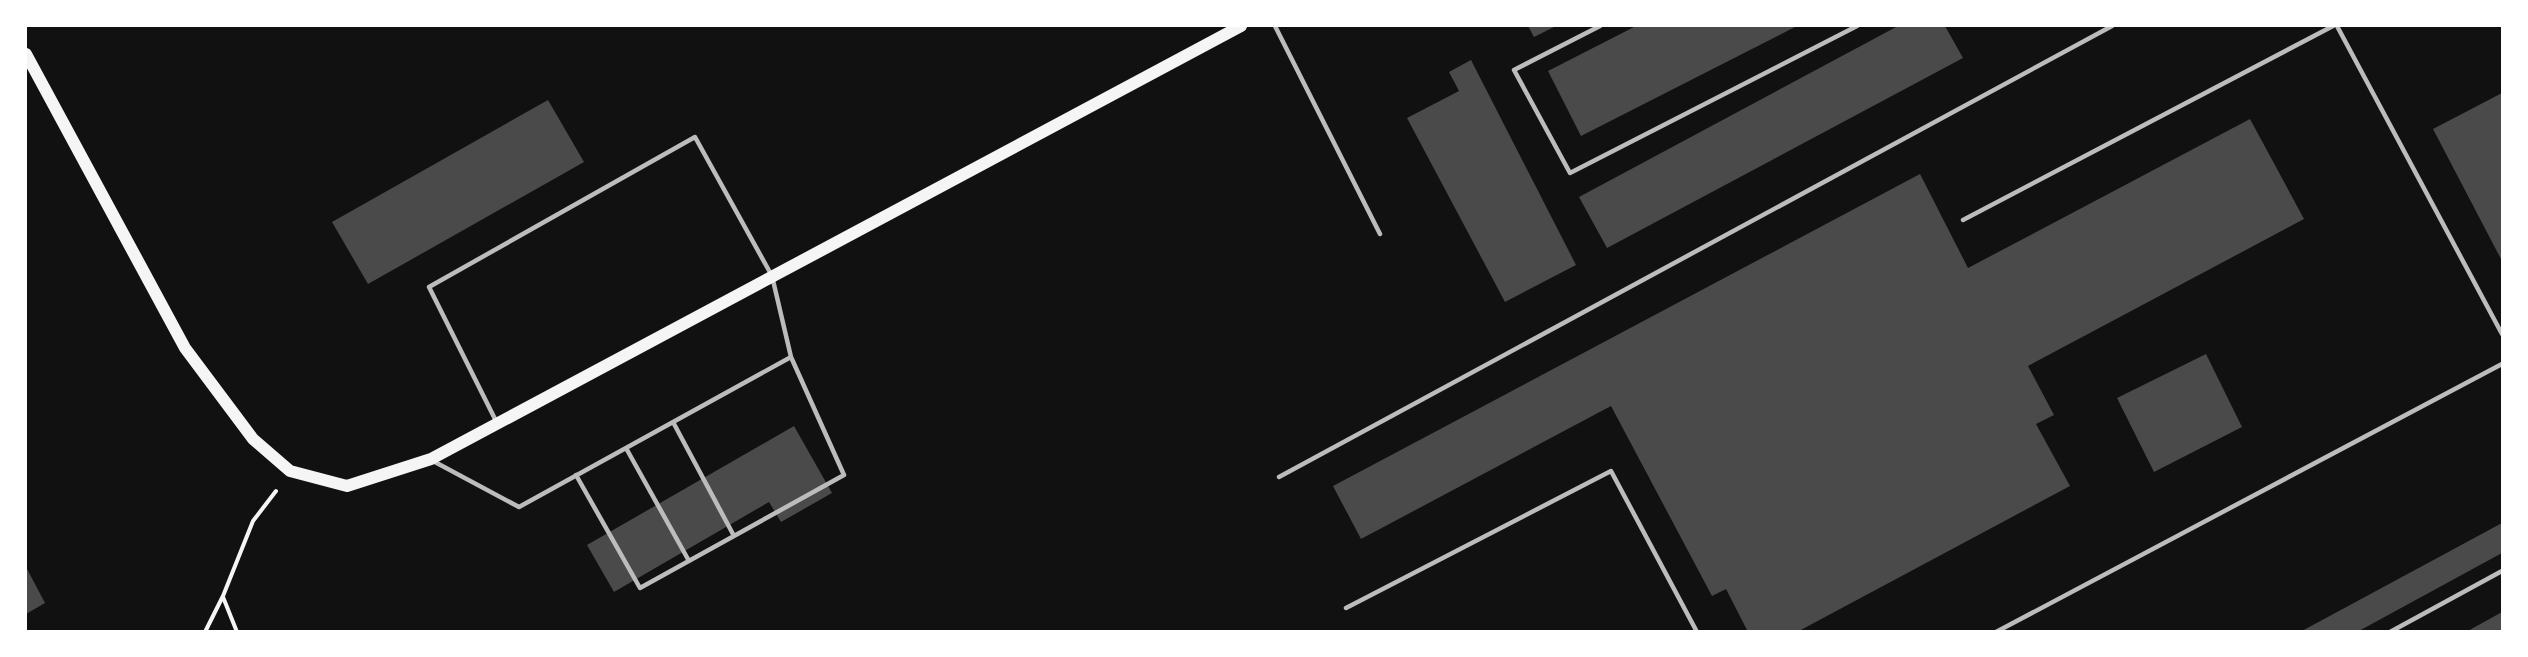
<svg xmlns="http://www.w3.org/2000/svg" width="2528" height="657" viewBox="0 0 2528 657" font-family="Helvetica,sans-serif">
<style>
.building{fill:#4a4a4a}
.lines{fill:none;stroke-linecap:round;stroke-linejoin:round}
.path{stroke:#f5f5f5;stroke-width:4}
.service{stroke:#bcbcbc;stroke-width:4.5}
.secondary{stroke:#f5f5f5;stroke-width:12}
</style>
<rect width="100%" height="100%" fill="#111"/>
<!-- building -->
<path class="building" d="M 1528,26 L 1556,26 L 1534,37 Z
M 1636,26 L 1797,26 L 1581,136 L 1548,71 Z
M 1898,26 L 1945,26 L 1963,58 L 1607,248 L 1579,197 Z
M 1471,60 L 1576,265 L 1505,302 L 1407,118 L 1459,91 L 1449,72 Z
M 2502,93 L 2502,261 L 2433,129 Z
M 548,100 L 584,162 L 368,284 L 332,222 Z
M 2250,119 L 2304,219 L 2028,366 L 2054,415 L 2036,424 L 2070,486 L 1797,632 L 1748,632 L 1726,589 L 1712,596 L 1611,406 L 1361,539 L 1333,486 L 1920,174 L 1968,268 Z
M 2206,354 L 2242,427 L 2154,472 L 2117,398 Z
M 794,426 L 832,493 L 781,522 L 769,502 L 614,592 L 587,545 Z
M 2502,523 L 2502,553 L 2357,632 L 2300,632 Z
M 26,567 L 45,603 L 26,614 Z
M 2502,612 L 2502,632 L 2466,632 Z"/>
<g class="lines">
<!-- path -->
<path class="path" d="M 223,597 L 237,632
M 205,632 L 223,596 L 253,521 L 276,491"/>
<!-- service -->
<path class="service" d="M 1275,26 L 1380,234
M 1600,26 L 1514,70 L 1570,173 L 1857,26
M 2337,26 L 2502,334
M 1963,220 L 2333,26
M 673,422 L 734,536
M 626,448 L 689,561
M 433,461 L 519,507 L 791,357 L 772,276 L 695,137 L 429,287 L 496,421
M 576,475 L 640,588 L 844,475 L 791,357
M 1279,477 L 2112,26
M 1346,608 L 1611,471 L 1697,632
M 1996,632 L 2502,364
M 2390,632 L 2502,571"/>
<!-- secondary -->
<path class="secondary" d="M 26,54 L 185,348 L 253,439 L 290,471 L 347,486 L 431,459 L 1241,26"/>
</g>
<!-- border -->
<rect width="2528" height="657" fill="none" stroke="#ffffff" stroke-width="54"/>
</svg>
